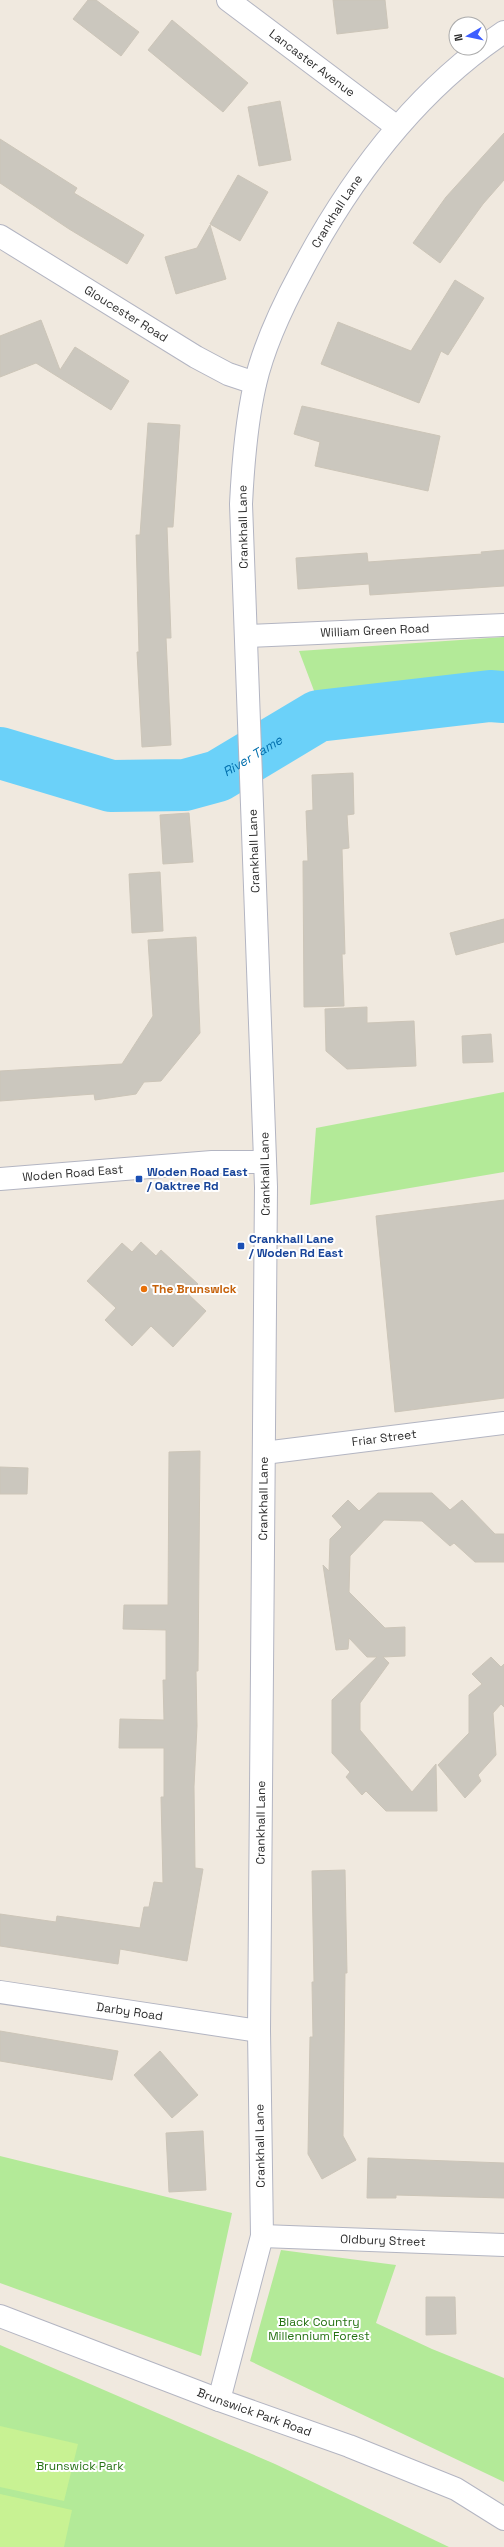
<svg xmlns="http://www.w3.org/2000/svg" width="504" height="2547" viewBox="0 0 504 2547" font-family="'Space Grotesk',sans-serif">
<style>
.green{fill:#b3ea98}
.pitch{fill:#c8f293}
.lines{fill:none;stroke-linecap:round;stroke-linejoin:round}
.river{stroke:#6bd1f9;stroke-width:52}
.building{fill:#cbc7be;stroke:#ccc5b8}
.minor-casing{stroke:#b3b5c2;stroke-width:24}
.tertiary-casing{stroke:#b3b5c2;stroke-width:24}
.minor{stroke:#fff;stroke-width:22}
.tertiary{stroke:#fff;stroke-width:22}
.transit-dot{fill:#1a4fb4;stroke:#fff;stroke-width:1.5}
.food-dot{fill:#e8710a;stroke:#fff;stroke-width:1.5}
.labels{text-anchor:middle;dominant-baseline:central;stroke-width:4;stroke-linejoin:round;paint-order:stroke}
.street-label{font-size:12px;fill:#2e2e2e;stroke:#fff}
.transit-label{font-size:12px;font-weight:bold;fill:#164399;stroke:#fff;text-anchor:start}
.food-label{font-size:12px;font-weight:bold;fill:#c56008;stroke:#fff;text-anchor:start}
.park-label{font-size:12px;fill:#277315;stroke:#fff}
.water-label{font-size:13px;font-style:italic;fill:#026fad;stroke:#fff}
</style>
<rect width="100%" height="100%" fill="#f0e9df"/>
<!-- green -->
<path class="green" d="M 504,637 L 504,681 L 458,682 L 316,696 L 299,651 Z
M 504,1092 L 504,1172 L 310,1205 L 316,1128 Z
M 0,2156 L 232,2213 L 201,2356 L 0,2283 Z
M 281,2250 L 396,2265 L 376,2323 L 432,2349 L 504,2378 L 504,2482 L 250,2361 Z
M 0,2345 L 275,2464 L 449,2547 L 0,2547 Z"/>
<!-- pitch -->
<path class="pitch" d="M 0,2426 L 78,2444 L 64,2501 L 0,2487 Z
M 0,2494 L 72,2510 L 64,2547 L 0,2547 Z"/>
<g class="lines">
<!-- river -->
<path class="river" id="s1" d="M 0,753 L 111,786 L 185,785 L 218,776 L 318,716 L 490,696 L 504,697"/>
</g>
<!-- building -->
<path class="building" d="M 88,0 L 96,0 L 139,32 L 121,56 L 73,19 Z
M 333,0 L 385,0 L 388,28 L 337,34 Z
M 172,20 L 248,83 L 223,112 L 148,50 Z
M 280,101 L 291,160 L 259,166 L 248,107 Z
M 504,133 L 504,180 L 483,204 L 440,263 L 413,243 L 446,197 Z
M 0,139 L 77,188 L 74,193 L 144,235 L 127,264 L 69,229 L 0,183 Z
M 238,175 L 268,192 L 240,241 L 210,224 Z
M 210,225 L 226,279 L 176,294 L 165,257 L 197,248 Z
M 455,280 L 484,298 L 448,355 L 441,351 L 419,403 L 321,364 L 338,322 L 411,351 Z
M 41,320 L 60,370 L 75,347 L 129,381 L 111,410 L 36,363 L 0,377 L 0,336 Z
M 302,406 L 440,436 L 428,491 L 315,466 L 320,442 L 294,434 Z
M 148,423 L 180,425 L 173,527 L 167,527 L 171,638 L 166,638 L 171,745 L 142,747 L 137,652 L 139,652 L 136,535 L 140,535 Z
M 504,550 L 504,586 L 370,595 L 369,584 L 298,589 L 296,558 L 367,553 L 368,562 L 482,554 L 481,552 Z
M 353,773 L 354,814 L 347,815 L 349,848 L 342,849 L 345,954 L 342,954 L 344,1006 L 304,1007 L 303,861 L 308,861 L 306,811 L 313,810 L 312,775 Z
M 189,813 L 193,862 L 163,864 L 160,815 Z
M 160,872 L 163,931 L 132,933 L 129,874 Z
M 504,919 L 504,942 L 456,955 L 450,933 Z
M 196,937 L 200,1033 L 161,1081 L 144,1082 L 136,1094 L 95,1100 L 94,1094 L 0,1101 L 0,1071 L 122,1064 L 153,1016 L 148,940 Z
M 367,1007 L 367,1023 L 414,1021 L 416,1066 L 347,1069 L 326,1051 L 325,1009 Z
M 491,1034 L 493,1062 L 463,1063 L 462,1036 Z
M 504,1200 L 504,1398 L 395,1412 L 376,1216 Z
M 141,1242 L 156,1256 L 161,1250 L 198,1284 L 188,1294 L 206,1311 L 173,1347 L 151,1326 L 132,1346 L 105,1320 L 116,1308 L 87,1281 L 122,1243 L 132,1252 Z
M 200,1451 L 198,1671 L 196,1671 L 197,1726 L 194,1787 L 195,1868 L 203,1869 L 187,1961 L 120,1949 L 118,1964 L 0,1946 L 0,1914 L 56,1922 L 57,1916 L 140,1928 L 144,1907 L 149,1907 L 154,1882 L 163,1883 L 161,1797 L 164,1797 L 164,1748 L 119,1748 L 120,1719 L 164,1720 L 163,1680 L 166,1680 L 166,1630 L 123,1629 L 124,1605 L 168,1605 L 169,1452 Z
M 0,1467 L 28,1468 L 27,1494 L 0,1494 Z
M 378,1493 L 432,1493 L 450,1510 L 462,1500 L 495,1534 L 504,1534 L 504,1562 L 475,1562 L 454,1543 L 450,1546 L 422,1521 L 384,1520 L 350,1556 L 349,1592 L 385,1628 L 405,1627 L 405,1656 L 383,1657 L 389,1663 L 360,1703 L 360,1730 L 412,1792 L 436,1764 L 437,1811 L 386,1811 L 366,1791 L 362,1795 L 346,1777 L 350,1772 L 332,1753 L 332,1700 L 377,1657 L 367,1657 L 349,1638 L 348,1649 L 336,1650 L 323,1565 L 329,1571 L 330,1539 L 342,1527 L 332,1516 L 348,1500 L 359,1511 Z
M 491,1657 L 501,1667 L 504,1664 L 504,1707 L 501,1704 L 493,1713 L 496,1755 L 478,1775 L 481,1781 L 465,1798 L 438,1765 L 469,1733 L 469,1695 L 482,1684 L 472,1674 Z
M 345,1870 L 347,1973 L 345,1973 L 343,2136 L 356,2160 L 322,2179 L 308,2154 L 310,2037 L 313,2037 L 312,1982 L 314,1982 L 312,1871 Z
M 0,2031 L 118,2051 L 112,2080 L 0,2061 Z
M 160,2051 L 198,2095 L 172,2118 L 134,2075 Z
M 203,2131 L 206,2190 L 169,2192 L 166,2133 Z
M 368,2158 L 504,2163 L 504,2198 L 396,2195 L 396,2198 L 367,2198 Z
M 426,2297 L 455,2297 L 456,2334 L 426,2335 Z"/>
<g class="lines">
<defs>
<g id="minor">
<path id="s2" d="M 228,0 L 397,127"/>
<path id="s3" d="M 0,236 L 196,357 L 228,374 L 255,383"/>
<path id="s4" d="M 247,636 L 504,625"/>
<path id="s5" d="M 264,1453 L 504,1423"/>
<path id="s6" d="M 0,1992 L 259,2031"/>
<path id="s7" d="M 262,2236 L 504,2245"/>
<path id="s8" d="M 0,2316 L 219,2400 L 349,2446 L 456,2489 L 504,2519"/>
</g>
<g id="tertiary">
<path id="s9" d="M 0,1179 L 212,1162 L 265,1162"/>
<path id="s10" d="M 219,2400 L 262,2236 L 259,2031 L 266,1187 L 241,504 C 243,463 246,424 255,384 C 264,345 282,307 301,272 C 350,179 416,91 504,32"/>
</g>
</defs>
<!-- minor casing -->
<use href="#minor" class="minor-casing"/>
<!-- tertiary casing -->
<use href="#tertiary" class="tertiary-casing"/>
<!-- minor -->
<use href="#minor" class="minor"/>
<!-- tertiary -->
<use href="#tertiary" class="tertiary"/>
</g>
<!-- markers -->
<g class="transit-dot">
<rect x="135" y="1175" width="8" height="8" rx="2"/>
<rect x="237" y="1242" width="8" height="8" rx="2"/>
</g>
<circle class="food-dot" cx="144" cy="1289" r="4"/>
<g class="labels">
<!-- street labels -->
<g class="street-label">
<text stroke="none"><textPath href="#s2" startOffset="105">Lancaster Avenue</textPath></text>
<text stroke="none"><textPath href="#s10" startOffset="2215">Crankhall Lane</textPath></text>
<text stroke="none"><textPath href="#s3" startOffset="148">Gloucester Road</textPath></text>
<text transform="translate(243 527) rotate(-91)">Crankhall Lane</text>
<text stroke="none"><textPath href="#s4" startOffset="128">William Green Road</textPath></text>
<text transform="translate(254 851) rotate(-92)">Crankhall Lane</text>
<text stroke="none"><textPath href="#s9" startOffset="73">Woden Road East</textPath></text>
<text transform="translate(265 1174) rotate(-91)">Crankhall Lane</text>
<text stroke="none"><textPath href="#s5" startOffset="121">Friar Street</textPath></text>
<text stroke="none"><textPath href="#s10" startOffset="907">Crankhall Lane</textPath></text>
<text stroke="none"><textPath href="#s10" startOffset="583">Crankhall Lane</textPath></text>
<text stroke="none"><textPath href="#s6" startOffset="131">Darby Road</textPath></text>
<text transform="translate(260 2146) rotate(-91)">Crankhall Lane</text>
<text stroke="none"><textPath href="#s7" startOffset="121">Oldbury Street</textPath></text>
<text stroke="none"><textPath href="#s8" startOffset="272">Brunswick Park Road</textPath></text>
</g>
<!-- transit labels -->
<g class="transit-label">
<text x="147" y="1172">Woden Road East<tspan x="147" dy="14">/ Oaktree Rd</tspan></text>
<text x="249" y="1239">Crankhall Lane<tspan x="249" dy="14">/ Woden Rd East</tspan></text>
</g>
<!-- food labels -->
<g class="food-label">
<text x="152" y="1289">The Brunswick</text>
</g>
<!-- park labels -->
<g class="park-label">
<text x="319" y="2322">Black Country<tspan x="319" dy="14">Millennium Forest</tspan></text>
<text x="80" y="2466">Brunswick Park</text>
</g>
<!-- water labels -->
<g class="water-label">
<text stroke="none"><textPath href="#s1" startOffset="264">River Tame</textPath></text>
</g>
</g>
<!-- north arrow -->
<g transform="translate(468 36) rotate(261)"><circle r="19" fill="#ffffff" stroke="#ababab"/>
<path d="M0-3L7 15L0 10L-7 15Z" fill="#3d5eff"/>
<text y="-6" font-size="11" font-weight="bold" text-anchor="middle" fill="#2e2e2e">N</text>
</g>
</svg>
